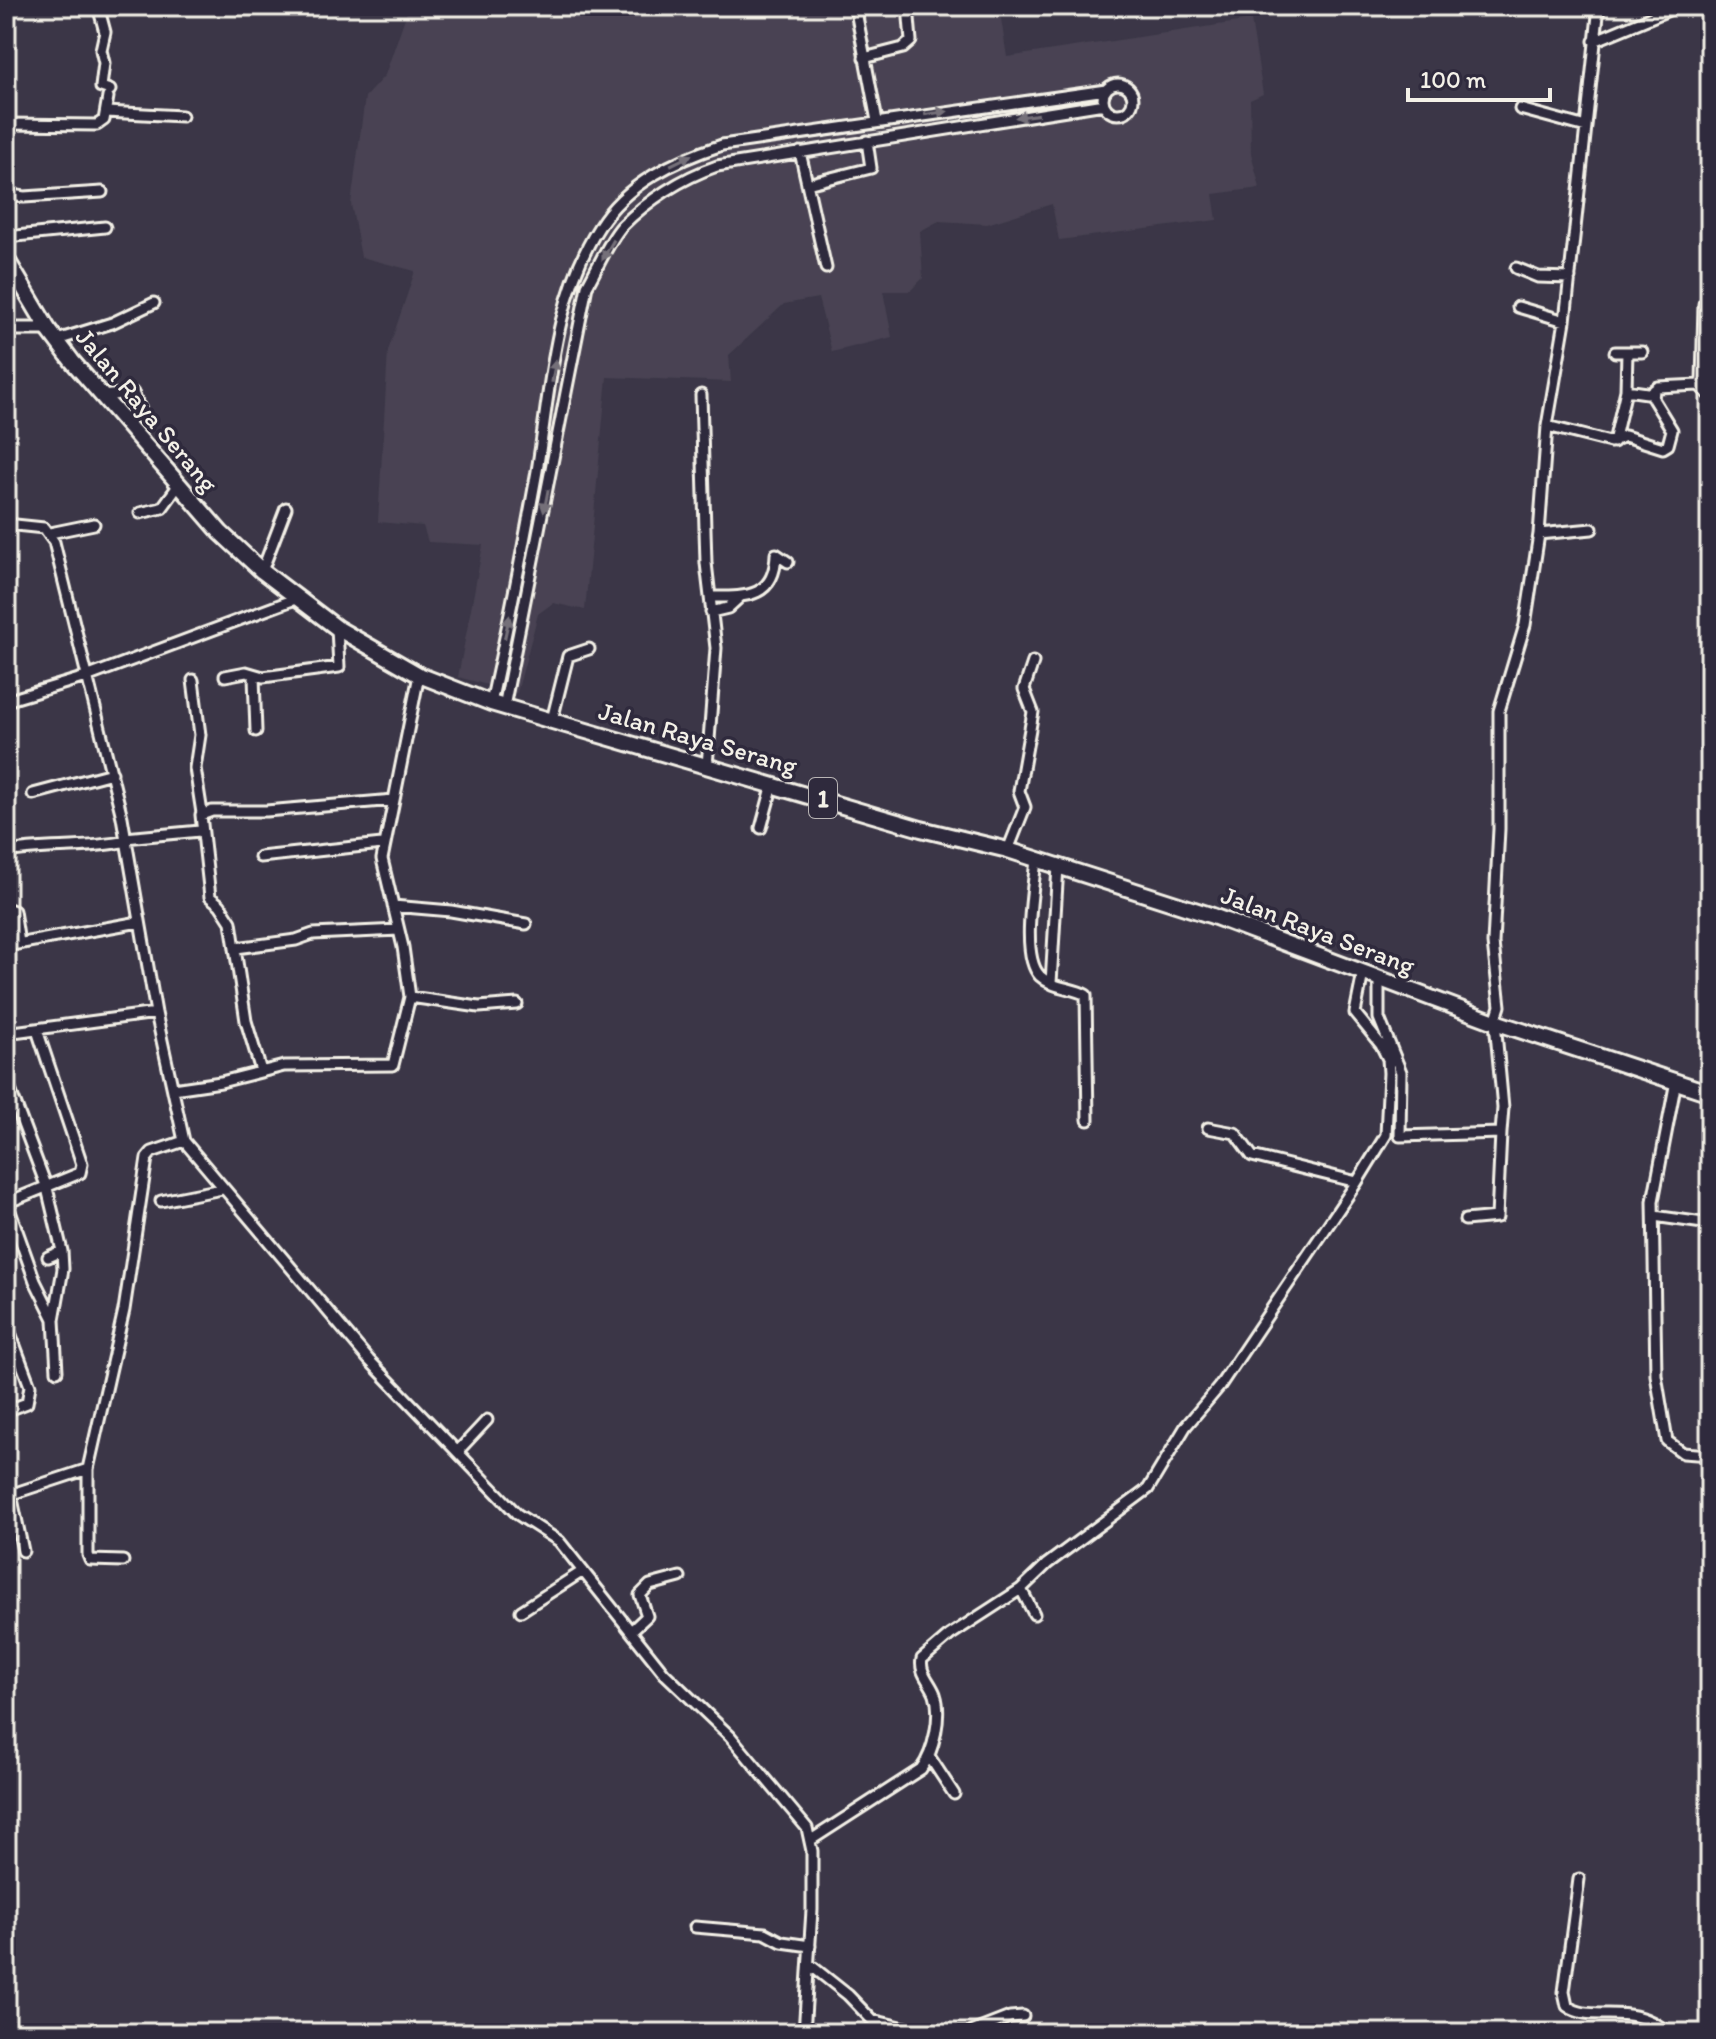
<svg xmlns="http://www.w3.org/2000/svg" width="1716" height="2039" viewBox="0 0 1716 2039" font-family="Itim,sans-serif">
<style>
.built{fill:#484352}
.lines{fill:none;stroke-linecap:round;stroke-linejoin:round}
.minor-casing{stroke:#f4f1e8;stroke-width:15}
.tertiary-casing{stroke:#f4f1e8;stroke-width:17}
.trunk-casing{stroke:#f4f1e8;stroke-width:20}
.minor{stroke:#2f2a3d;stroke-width:9}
.tertiary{stroke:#2f2a3d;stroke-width:11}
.trunk{stroke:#2f2a3d;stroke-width:14}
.oneway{fill:#747079}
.labels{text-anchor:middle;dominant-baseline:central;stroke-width:7;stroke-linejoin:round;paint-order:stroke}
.shield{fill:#2f2a3d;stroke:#b9b5b5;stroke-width:2}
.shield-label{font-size:24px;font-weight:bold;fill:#f4f1e8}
.street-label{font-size:26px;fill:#f4f1e8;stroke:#2f2a3d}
</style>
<rect width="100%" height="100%" fill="#3b3647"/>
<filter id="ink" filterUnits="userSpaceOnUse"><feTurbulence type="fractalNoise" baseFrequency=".0125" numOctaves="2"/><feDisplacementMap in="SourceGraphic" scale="16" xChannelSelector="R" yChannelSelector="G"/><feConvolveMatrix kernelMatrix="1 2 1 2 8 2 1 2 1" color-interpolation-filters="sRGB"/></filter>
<g filter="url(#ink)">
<!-- built -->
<path class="built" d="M 409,6 L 999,6 L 1007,57 L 1251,20 L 1263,94 L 1250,100 L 1251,153 L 1260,188 L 1213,194 L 1217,220 L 1059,240 L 1052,204 L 987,224 L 939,221 L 920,231 L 923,278 L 910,291 L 883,291 L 892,337 L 832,352 L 818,298 L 784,304 L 729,355 L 731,382 L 607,377 L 585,610 L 553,603 L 538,614 L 517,693 L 458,677 L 483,545 L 428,542 L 423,526 L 378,522 L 388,351 L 415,271 L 361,257 L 351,204 L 365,97 L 385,75 Z"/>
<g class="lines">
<defs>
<path id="minor" d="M 98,6 L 105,32 L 101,50 L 104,63 L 101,87 L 110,90
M 855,6 L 877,121
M 1594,41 L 1678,6
M 864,58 L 903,48 L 911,41 L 908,6
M1103 99a15 15 0 1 1 30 0a15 15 0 1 1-30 0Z
M 1520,109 L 1586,127
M 106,112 L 182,116
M 6,124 L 97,125 L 104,120 L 108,97
M 800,152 L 826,268
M 807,184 L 871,168 L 867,141
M 6,194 L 24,197 L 102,192
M 6,237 L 105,227
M 1516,268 L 1538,277 L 1570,278
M 1518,307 L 1565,321
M 57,340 L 112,323 L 154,303
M 1615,352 L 1642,352
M 1699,385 L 1710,396
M 1626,390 L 1647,393
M 701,395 L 706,563 L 716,648 L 707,766
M 101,396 L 133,393 L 141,410
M 1547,426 L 1610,442 L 1625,436 L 1663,448 L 1668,445 L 1672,430 L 1653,399 L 1654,390 L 1658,387 L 1699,385 L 1702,381 L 1704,304
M 1614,442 L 1626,390 L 1627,352
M 140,513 L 162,508 L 178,486
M 6,524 L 44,528 L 54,542 L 122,817 L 156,1013 L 184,1141 L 369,1360 L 517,1514 L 559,1541 L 664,1673 L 730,1736 L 807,1828 L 812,1851 L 812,1910 L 804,2033
M 50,533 L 94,524
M 1539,534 L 1592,529
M 262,571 L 286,508
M 710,597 C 745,597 775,599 776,554 L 788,562
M 711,612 L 728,608 L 740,597
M 225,676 L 246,672 L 263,677 L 339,667 L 337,628
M 254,677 L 256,731
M 193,680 L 200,735 L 195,768 L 202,813
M 6,701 L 89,676 L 298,598
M 491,703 C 508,626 523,549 537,471 C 550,391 554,297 599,227 C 626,183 676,160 722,145 L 1106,90
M 504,707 L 587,286 C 598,267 608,242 622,226 C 648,200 682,178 717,166 L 1104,104
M 552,720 L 568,656 L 589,649
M 33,794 L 112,773
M 761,828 L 773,784
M 125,838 L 200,831
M 1008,850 L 1025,807 L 1019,791 L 1033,712 L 1024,689 L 1033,662
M 6,852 C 47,845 86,850 126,841
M 260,857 L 382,844
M 1036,859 C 1034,886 1020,956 1040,976 C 1054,989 1071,987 1086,995 L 1088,1120
M 393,906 L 451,911 L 526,924
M 6,908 L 14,911 L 19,943
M 6,946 L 139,922
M 236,948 L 296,940 L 313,934 L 399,930
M 1379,979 L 1379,1018 L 1401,1072 L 1400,1136 L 1501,1133 L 1503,1108 L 1495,1022 L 1500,1006 L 1493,943 L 1499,829 L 1499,711 L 1525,625 L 1539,534 L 1547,426 L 1565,321 L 1599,6
M 1051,983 L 1058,866
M 410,997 L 479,1007 L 517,1004
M 6,1033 L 156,1013
M 261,1071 L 246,1021 L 231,922 L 220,905 L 210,897 L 201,815 L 212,811 L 266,811 L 394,800 L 419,675
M 6,1079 L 47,1188 L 62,1251 L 63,1269 L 54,1320 L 57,1371
M 1676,1081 L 1653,1201 L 1656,1375 L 1667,1441 L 1683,1453 L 1710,1455
M 173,1089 L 221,1082 L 284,1066 L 393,1065 L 410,997 L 403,947 L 382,859 L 394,800
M 1208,1128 L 1235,1133 L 1252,1156 L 1357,1182
M 6,1200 L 35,1281 L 54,1319
M 161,1201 L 222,1189
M 6,1203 L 80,1173 L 82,1164 L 37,1030
M 1654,1216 L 1710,1224
M 1465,1220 L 1497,1217 L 1501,1133
M 48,1257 L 62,1251
M 6,1322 L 30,1386 L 27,1403 L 6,1411
M 458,1451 L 487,1420
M 88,1469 L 88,1555 L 90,1560 L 123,1561
M 11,1494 L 23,1551
M 6,1496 L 88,1469 L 124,1310 L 147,1158 L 152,1152 L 184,1141
M 1021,1589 L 1034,1614
M 521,1611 L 583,1571
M 631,1631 L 647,1616 L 640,1595 L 650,1585 L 680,1577
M 929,1756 L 954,1794
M 811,1840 L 921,1769 C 934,1752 942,1715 935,1694 C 930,1681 919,1673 922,1659 L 950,1635 L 1021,1589 L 1047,1564 L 1148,1489 L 1186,1426 L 1219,1387 L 1357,1182 L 1386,1135 L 1389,1073 L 1388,1059 L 1381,1045 L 1355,1013 L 1363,973
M 1579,1879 L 1564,1992 L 1567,2006 C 1593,2025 1629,1999 1668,2033
M 695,1927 L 765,1933 L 782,1942 L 810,1946
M 809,1964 L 848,1995 L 872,2020 L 926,2033
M 932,2033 L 967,2033
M 969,2033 L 1010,2017 L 1023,2016"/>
<path id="tertiary" d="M 6,329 L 48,329"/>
<path id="trunk" d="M 6,258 L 48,329 L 72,361 L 221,533 L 262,571 L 337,628 L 419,675 L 491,703 L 921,829 L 1008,850 L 1210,915 L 1495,1022 L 1710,1093"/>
</defs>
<!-- minor casing -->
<use href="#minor" class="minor-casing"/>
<!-- tertiary casing -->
<use href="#tertiary" class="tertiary-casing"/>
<!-- trunk casing -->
<use href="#trunk" class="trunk-casing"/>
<!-- minor -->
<use href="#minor" class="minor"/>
<!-- tertiary -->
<use href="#tertiary" class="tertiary"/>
<!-- trunk -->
<use href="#trunk" class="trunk"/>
</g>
<!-- one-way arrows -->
<defs><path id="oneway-solid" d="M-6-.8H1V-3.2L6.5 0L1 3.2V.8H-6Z" transform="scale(2)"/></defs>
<g class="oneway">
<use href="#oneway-solid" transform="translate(936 113) rotate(-8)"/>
<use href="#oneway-solid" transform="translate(1027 116) rotate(172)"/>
<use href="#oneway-solid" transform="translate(681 160) rotate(-26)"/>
<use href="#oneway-solid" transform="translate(608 250) rotate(120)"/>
<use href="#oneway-solid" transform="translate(554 371) rotate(-80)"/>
<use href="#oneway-solid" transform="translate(546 501) rotate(101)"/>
<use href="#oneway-solid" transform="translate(507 627) rotate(-78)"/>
</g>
</g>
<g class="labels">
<!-- shield labels -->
<rect class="shield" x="809" y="778" width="28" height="40" rx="6"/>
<g class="shield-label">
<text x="823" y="798">1</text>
</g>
<!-- street labels -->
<g class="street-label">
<text transform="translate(147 410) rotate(50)">Jalan Raya Serang</text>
<text transform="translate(698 738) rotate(16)">Jalan Raya Serang</text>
<text transform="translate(1318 930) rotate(21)">Jalan Raya Serang</text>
</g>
</g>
<!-- margin -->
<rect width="1716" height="2039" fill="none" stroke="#2f2a3d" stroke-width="32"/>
<rect x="16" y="16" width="1684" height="2007" fill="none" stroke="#f4f1e8" stroke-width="3" filter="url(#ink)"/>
<!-- scale -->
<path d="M1408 88v12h142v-12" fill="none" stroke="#f4f1e8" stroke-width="4"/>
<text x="1420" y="88" font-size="24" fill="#f4f1e8" stroke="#2f2a3d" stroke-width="6" paint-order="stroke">100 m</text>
</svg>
